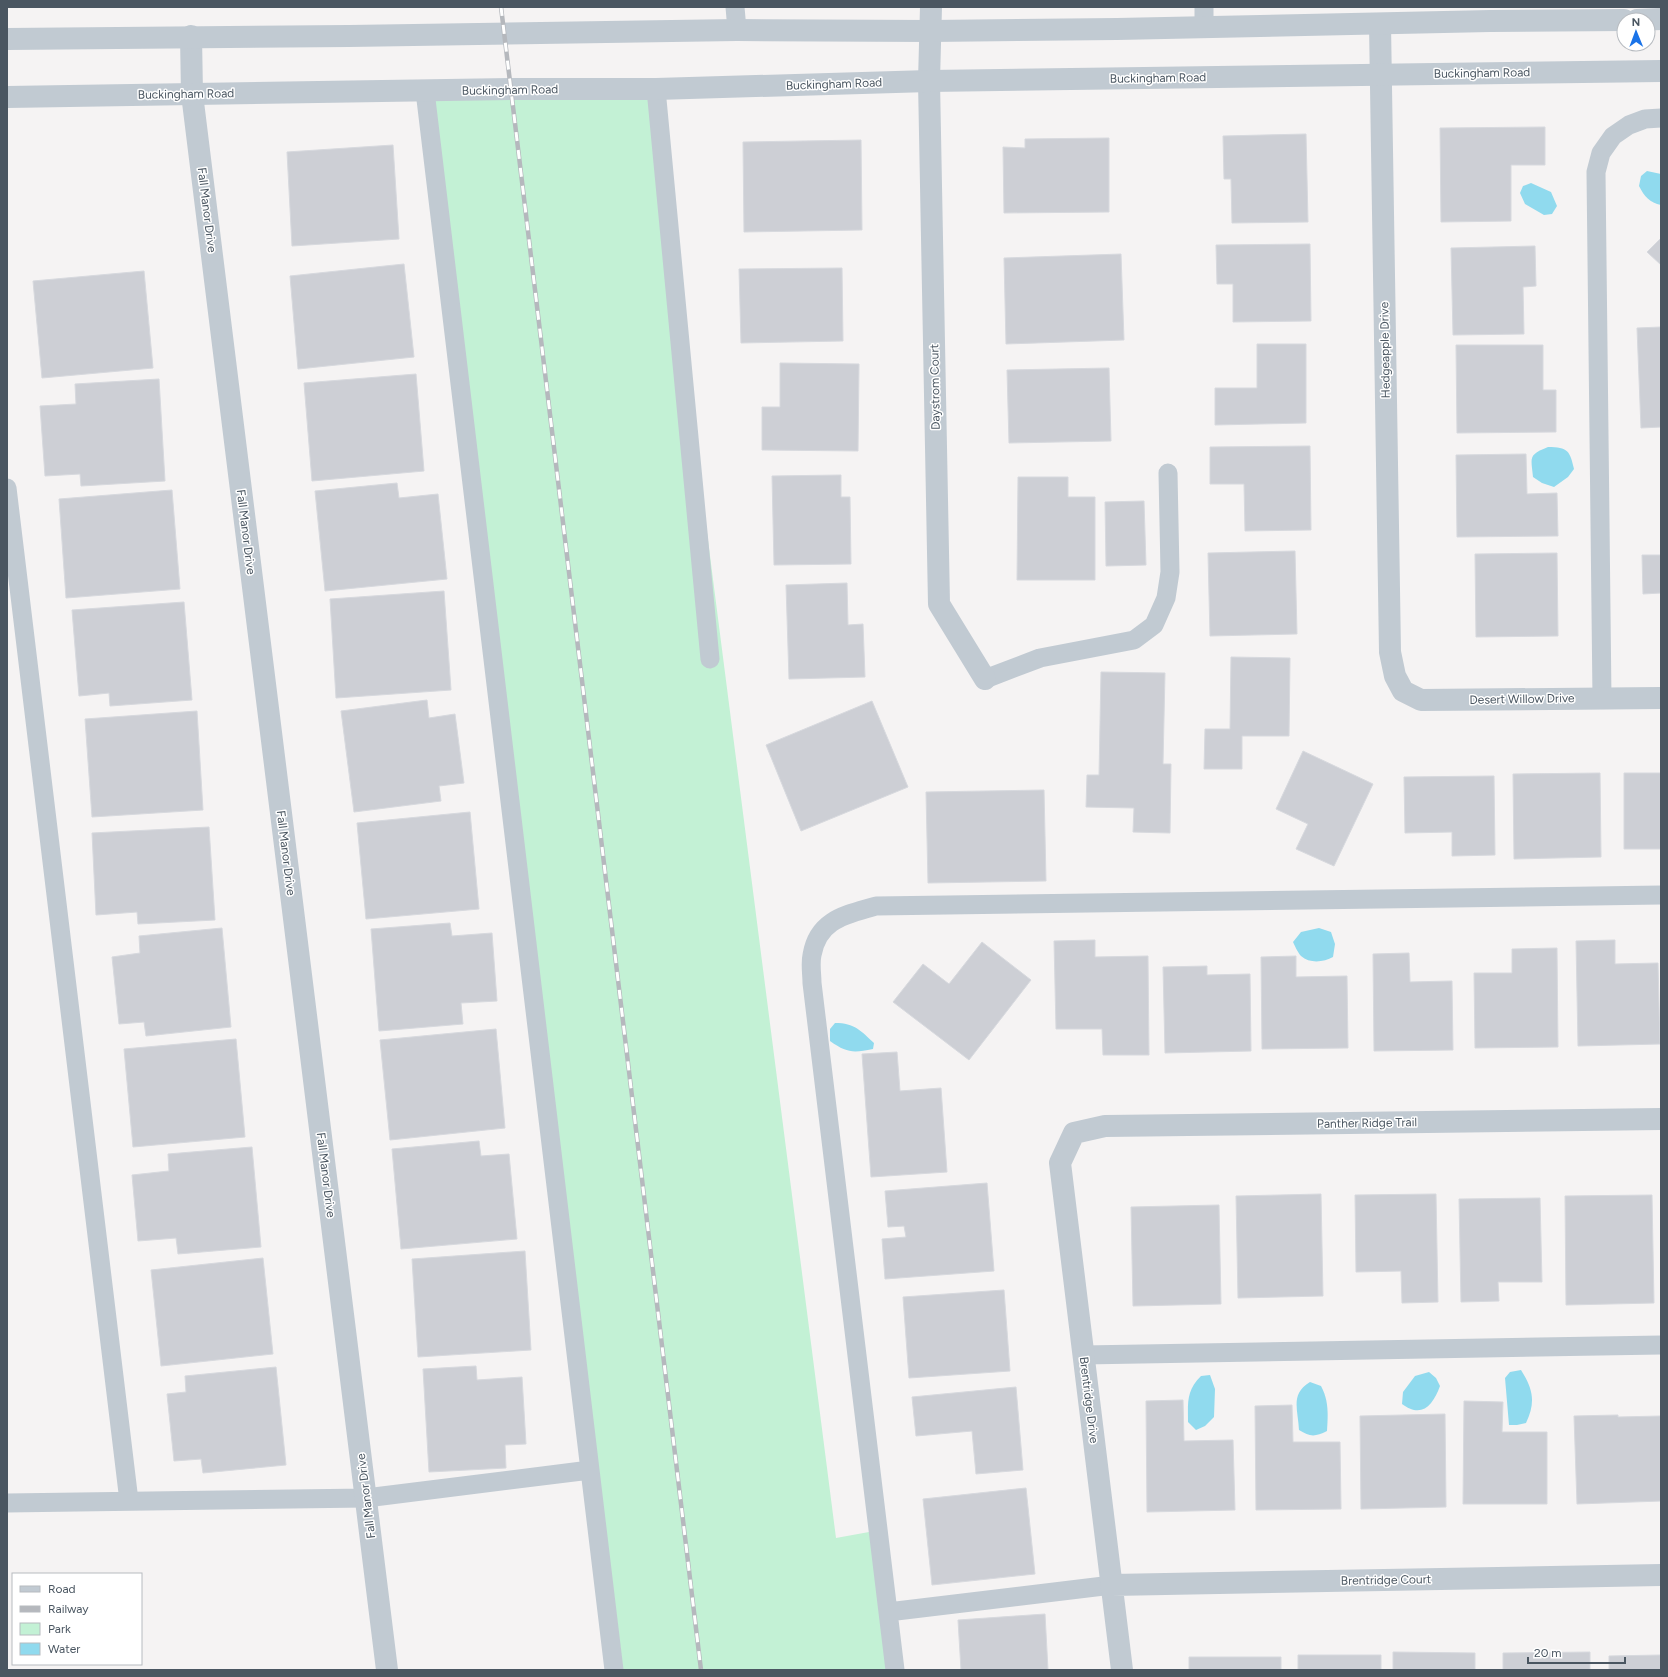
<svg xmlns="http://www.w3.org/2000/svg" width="1668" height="1677" viewBox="0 0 1668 1677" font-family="Figtree,sans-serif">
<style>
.green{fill:#c3f1d5}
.water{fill:#90daee}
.building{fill:#cdcfd5;stroke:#d7d9de}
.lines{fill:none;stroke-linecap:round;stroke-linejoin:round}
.service{stroke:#c1cad2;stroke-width:19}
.minor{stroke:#c1cad2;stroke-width:22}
.tertiary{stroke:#c1cad2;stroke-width:22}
.rail-casing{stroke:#b5b8bd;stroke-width:4.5}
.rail{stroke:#fff;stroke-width:3;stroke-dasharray:9;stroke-linecap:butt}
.labels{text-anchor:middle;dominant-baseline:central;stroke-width:3;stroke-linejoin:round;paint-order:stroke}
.street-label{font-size:12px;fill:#4a5661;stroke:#fff}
</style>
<rect width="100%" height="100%" fill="#f5f3f3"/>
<!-- green -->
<path class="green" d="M 431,93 L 651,96 L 836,1538 L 880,1530 L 896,1670 L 623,1670 Z"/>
<!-- water -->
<path class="water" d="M 1647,171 L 1661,174 L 1661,205 C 1650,203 1644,196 1639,186 L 1641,176 Z
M 1531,183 L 1551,192 L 1557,206 L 1552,214 L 1544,215 L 1525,204 L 1520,193 L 1523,186 Z
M 1548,447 C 1568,447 1570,451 1574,469 L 1568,477 L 1554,487 L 1542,483 L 1533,477 C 1531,457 1528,455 1548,447 Z
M 1319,928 L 1331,932 L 1335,944 L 1333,957 C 1324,962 1310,964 1301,956 C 1298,953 1295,946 1293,942 L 1301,932 Z
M 835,1023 C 855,1023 861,1031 874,1043 L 873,1049 C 853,1053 847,1053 830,1041 L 830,1029 Z
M 1521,1370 C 1533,1389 1536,1402 1526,1423 L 1517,1425 L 1509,1425 L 1505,1378 L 1510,1372 Z
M 1429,1372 L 1436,1378 L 1440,1386 C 1433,1405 1422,1419 1402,1404 L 1403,1392 L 1415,1376 Z
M 1210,1375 L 1215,1389 L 1214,1417 L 1205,1426 L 1196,1430 L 1188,1422 C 1188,1403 1186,1391 1201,1376 Z
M 1310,1382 L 1321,1386 C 1329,1401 1328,1414 1327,1431 C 1315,1437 1310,1437 1299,1430 C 1298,1409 1290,1394 1310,1382 Z"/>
<!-- building -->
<path class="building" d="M 1545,127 L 1545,165 L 1511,165 L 1511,221 L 1441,222 L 1440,128 Z
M 1306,134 L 1308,222 L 1232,223 L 1231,179 L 1224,179 L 1223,136 Z
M 1109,138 L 1109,212 L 1004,213 L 1003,147 L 1025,148 L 1025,139 Z
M 861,140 L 862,230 L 744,232 L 743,142 Z
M 393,145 L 399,239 L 292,246 L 287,152 Z
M 1661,238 L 1661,265 L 1647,252 Z
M 1310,244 L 1311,321 L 1233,322 L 1233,284 L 1217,284 L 1216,245 Z
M 1535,246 L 1536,286 L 1523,287 L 1524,334 L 1453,335 L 1451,248 Z
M 1121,254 L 1124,340 L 1006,344 L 1004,258 Z
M 404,264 L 414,357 L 298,369 L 290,276 Z
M 842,268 L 843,341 L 741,343 L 739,269 Z
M 144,271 L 153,368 L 42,378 L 33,281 Z
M 1661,327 L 1661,427 L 1641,428 L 1637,328 Z
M 1257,344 L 1306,344 L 1306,423 L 1215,425 L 1215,388 L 1257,388 Z
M 1456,345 L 1543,345 L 1543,390 L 1556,390 L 1556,432 L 1457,433 Z
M 780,363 L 859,364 L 858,451 L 762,450 L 762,407 L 780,407 Z
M 1109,368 L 1111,441 L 1009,443 L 1007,370 Z
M 416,374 L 424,471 L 312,481 L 304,383 Z
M 159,379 L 165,481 L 81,486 L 80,474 L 45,476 L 40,406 L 76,404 L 75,384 Z
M 1310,446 L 1311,530 L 1245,531 L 1244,484 L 1210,484 L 1210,447 Z
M 1526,454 L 1527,494 L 1557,493 L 1558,536 L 1457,537 L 1456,455 Z
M 841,475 L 841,497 L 850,497 L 851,564 L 774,565 L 772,476 Z
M 1018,477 L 1068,477 L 1068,497 L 1095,497 L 1095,580 L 1017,580 Z
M 397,483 L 399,498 L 438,494 L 447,579 L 325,591 L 315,491 Z
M 172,490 L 180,589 L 66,598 L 59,499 Z
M 1144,501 L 1146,565 L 1106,566 L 1105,502 Z
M 1295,551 L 1297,634 L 1210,636 L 1208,553 Z
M 1557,553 L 1558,636 L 1476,637 L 1475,554 Z
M 1642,555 L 1661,555 L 1661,593 L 1643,594 Z
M 847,583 L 848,625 L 863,624 L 865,677 L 789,679 L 786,585 Z
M 444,591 L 451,690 L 336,698 L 330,599 Z
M 184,602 L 192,700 L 110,706 L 109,693 L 79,696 L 72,610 Z
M 1231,657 L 1290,658 L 1289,736 L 1242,736 L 1242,769 L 1204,769 L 1205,729 L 1230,729 Z
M 1101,672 L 1165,673 L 1163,764 L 1171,764 L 1170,833 L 1133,832 L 1134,808 L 1086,807 L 1087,775 L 1099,775 Z
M 427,700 L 429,718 L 455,714 L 464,783 L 439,786 L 441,801 L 354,812 L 341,711 Z
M 872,701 L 908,787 L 801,831 L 766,745 Z
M 197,711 L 203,810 L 92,817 L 85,719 Z
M 1303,751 L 1373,784 L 1334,866 L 1296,849 L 1308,824 L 1276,809 Z
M 1600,773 L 1601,857 L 1514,859 L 1513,774 Z
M 1624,773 L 1661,773 L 1661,849 L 1624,849 Z
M 1494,776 L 1495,855 L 1452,856 L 1452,832 L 1405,833 L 1404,777 Z
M 1044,790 L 1046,881 L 928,883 L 926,792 Z
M 470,812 L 479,909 L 366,919 L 357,823 Z
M 209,827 L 215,920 L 138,924 L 137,912 L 96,915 L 92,833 Z
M 450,923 L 452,936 L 492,933 L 497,1001 L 461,1003 L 463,1024 L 379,1031 L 371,929 Z
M 222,928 L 231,1027 L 146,1036 L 144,1022 L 119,1024 L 112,957 L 140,953 L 139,936 Z
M 1095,940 L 1095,957 L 1148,956 L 1149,1055 L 1103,1055 L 1102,1029 L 1056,1029 L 1054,941 Z
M 1615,940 L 1615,964 L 1658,963 L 1660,1044 L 1578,1046 L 1576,941 Z
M 982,942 L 1031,980 L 969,1060 L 893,1002 L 923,964 L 949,984 Z
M 1557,948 L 1558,1047 L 1475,1048 L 1474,973 L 1512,973 L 1512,949 Z
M 1409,953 L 1410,982 L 1452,981 L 1453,1050 L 1374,1051 L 1373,954 Z
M 1296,956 L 1296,977 L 1347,976 L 1348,1048 L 1262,1049 L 1261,957 Z
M 1207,966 L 1207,975 L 1250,974 L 1251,1051 L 1165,1053 L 1163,967 Z
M 496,1029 L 505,1128 L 390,1140 L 380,1040 Z
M 236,1039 L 245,1137 L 133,1147 L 124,1049 Z
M 897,1052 L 900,1091 L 941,1088 L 947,1172 L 871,1177 L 862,1054 Z
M 479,1141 L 481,1156 L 509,1154 L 517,1239 L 401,1249 L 392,1149 Z
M 252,1147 L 261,1247 L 178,1254 L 176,1238 L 138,1241 L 132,1175 L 169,1171 L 168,1154 Z
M 987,1183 L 994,1271 L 885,1279 L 882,1239 L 906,1237 L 904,1226 L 888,1227 L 885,1191 Z
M 1321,1194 L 1323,1296 L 1238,1298 L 1236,1196 Z
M 1436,1194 L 1438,1302 L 1402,1303 L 1401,1271 L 1356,1272 L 1355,1195 Z
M 1652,1195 L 1654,1303 L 1566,1305 L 1565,1196 Z
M 1540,1198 L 1542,1282 L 1498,1282 L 1499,1301 L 1461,1302 L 1459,1199 Z
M 1219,1205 L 1221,1304 L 1133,1306 L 1131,1207 Z
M 525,1251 L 531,1350 L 418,1357 L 412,1259 Z
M 263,1258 L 273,1354 L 161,1366 L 151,1270 Z
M 1004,1290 L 1010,1371 L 909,1378 L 903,1297 Z
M 476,1366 L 477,1380 L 522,1377 L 526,1444 L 505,1445 L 506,1468 L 429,1472 L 423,1369 Z
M 276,1367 L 286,1465 L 203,1473 L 201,1459 L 174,1461 L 167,1394 L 186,1392 L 185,1376 Z
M 1016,1387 L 1023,1470 L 976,1474 L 972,1431 L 916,1436 L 912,1397 Z
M 1183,1400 L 1184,1441 L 1233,1440 L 1235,1510 L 1147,1512 L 1146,1401 Z
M 1464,1401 L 1503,1402 L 1502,1432 L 1547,1432 L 1547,1504 L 1463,1504 Z
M 1292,1405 L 1293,1442 L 1340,1442 L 1341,1509 L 1256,1510 L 1255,1406 Z
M 1445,1414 L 1446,1507 L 1361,1509 L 1360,1416 Z
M 1618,1415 L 1618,1417 L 1661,1416 L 1661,1501 L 1577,1504 L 1574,1416 Z
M 1026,1488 L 1035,1574 L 932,1585 L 923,1499 Z
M 1045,1614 L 1048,1670 L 961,1670 L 958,1620 Z
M 1393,1652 L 1475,1653 L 1475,1670 L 1393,1670 Z
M 1590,1652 L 1590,1670 L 1503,1670 L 1503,1653 Z
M 1298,1655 L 1381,1655 L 1381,1670 L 1298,1670 Z
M 1661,1655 L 1661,1670 L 1609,1670 L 1609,1656 Z
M 1189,1657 L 1281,1657 L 1281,1670 L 1189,1670 Z"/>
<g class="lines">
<!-- service -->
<path class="service" d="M 735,7 L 737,30
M 1204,7 L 1204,27
M 656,89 L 710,659
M 7,488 L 129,1501
M 985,679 L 1040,658 L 1134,640 L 1154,625 L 1166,598 L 1170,572 L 1168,473
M 1602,698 L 1596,172 L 1601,153 L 1613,136 L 1629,125 L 1645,119 L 1661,118
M 1083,1355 L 1661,1345
M 590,1470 L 614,1670
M 7,1503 L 366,1498 L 590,1470 L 425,91
M 1112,1585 L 888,1612 L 812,983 C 812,974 810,964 812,955 C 818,919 846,915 876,906 L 1661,895
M 888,1612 L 895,1670"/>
<!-- minor -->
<path class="minor" d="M 931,7 L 929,81 L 939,604 L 985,679
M 1380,24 L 1390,652 L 1395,676 L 1403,691 L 1421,700 L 1661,698
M 191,36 L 192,94 L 387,1670
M 1112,1585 L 1661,1575
M 1122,1670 L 1060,1163 L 1074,1133 L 1105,1126 L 1661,1119"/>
<!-- tertiary -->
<path class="tertiary" d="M 1637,20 L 1661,19
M 7,39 L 349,36 L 737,30 L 931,31 L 1117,29 L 1490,21 L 1624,20
M 7,97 L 512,89 L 656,89 L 929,81 L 1661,71"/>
<defs>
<path id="rail" d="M 501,7 L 701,1670"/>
</defs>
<!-- rail casing -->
<use href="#rail" class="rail-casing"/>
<!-- rail -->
<use href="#rail" class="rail"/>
</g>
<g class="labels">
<!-- street labels -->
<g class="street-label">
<text transform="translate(1482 73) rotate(-1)">Buckingham Road</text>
<text transform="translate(1158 78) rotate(-1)">Buckingham Road</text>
<text transform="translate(834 84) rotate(-2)">Buckingham Road</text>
<text transform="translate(510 90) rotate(-1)">Buckingham Road</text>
<text transform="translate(186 94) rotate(-1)">Buckingham Road</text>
<text transform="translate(207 210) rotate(83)">Fall Manor Drive</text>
<text transform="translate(1385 350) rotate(-91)">Hedgeapple Drive</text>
<text transform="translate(935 387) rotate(-91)">Daystrom Court</text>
<text transform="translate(246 532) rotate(83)">Fall Manor Drive</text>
<text transform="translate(1522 699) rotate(-1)">Desert Willow Drive</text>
<text transform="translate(286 853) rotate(83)">Fall Manor Drive</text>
<text transform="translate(1367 1123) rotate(-1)">Panther Ridge Trail</text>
<text transform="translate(326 1175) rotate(83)">Fall Manor Drive</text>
<text transform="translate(1089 1400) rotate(83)">Brentridge Drive</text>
<text transform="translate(366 1496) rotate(-97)">Fall Manor Drive</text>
<text transform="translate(1386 1580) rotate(-1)">Brentridge Court</text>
</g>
</g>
<!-- border -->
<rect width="1668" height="1677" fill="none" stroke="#4a5661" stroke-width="16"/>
<!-- legend -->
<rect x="12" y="1573" width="130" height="92" fill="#ffffff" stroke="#b7bbc0"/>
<rect x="20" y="1586" width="20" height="6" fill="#c1cad2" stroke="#b7bbc0"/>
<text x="48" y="1593" font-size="12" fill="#4a5661">Road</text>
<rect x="20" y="1606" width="20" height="6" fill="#b5b8bd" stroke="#b7bbc0"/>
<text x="48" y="1613" font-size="12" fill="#4a5661">Railway</text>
<rect x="20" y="1623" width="20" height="12" fill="#c3f1d5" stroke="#b7bbc0"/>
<text x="48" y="1633" font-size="12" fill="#4a5661">Park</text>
<rect x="20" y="1643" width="20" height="12" fill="#90daee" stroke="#b7bbc0"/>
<text x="48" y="1653" font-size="12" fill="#4a5661">Water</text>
<!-- north arrow -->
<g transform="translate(1636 32) rotate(359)"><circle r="19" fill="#ffffff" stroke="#b7bbc0"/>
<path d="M0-3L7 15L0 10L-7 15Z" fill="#1a73e8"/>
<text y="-6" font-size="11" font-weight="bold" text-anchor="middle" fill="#4a5661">N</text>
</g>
<!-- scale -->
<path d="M1528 1657v6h97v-6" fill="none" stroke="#4a5661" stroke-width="2"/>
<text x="1534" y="1657" font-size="12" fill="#4a5661" stroke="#ffffff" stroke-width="3" paint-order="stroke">20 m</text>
</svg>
